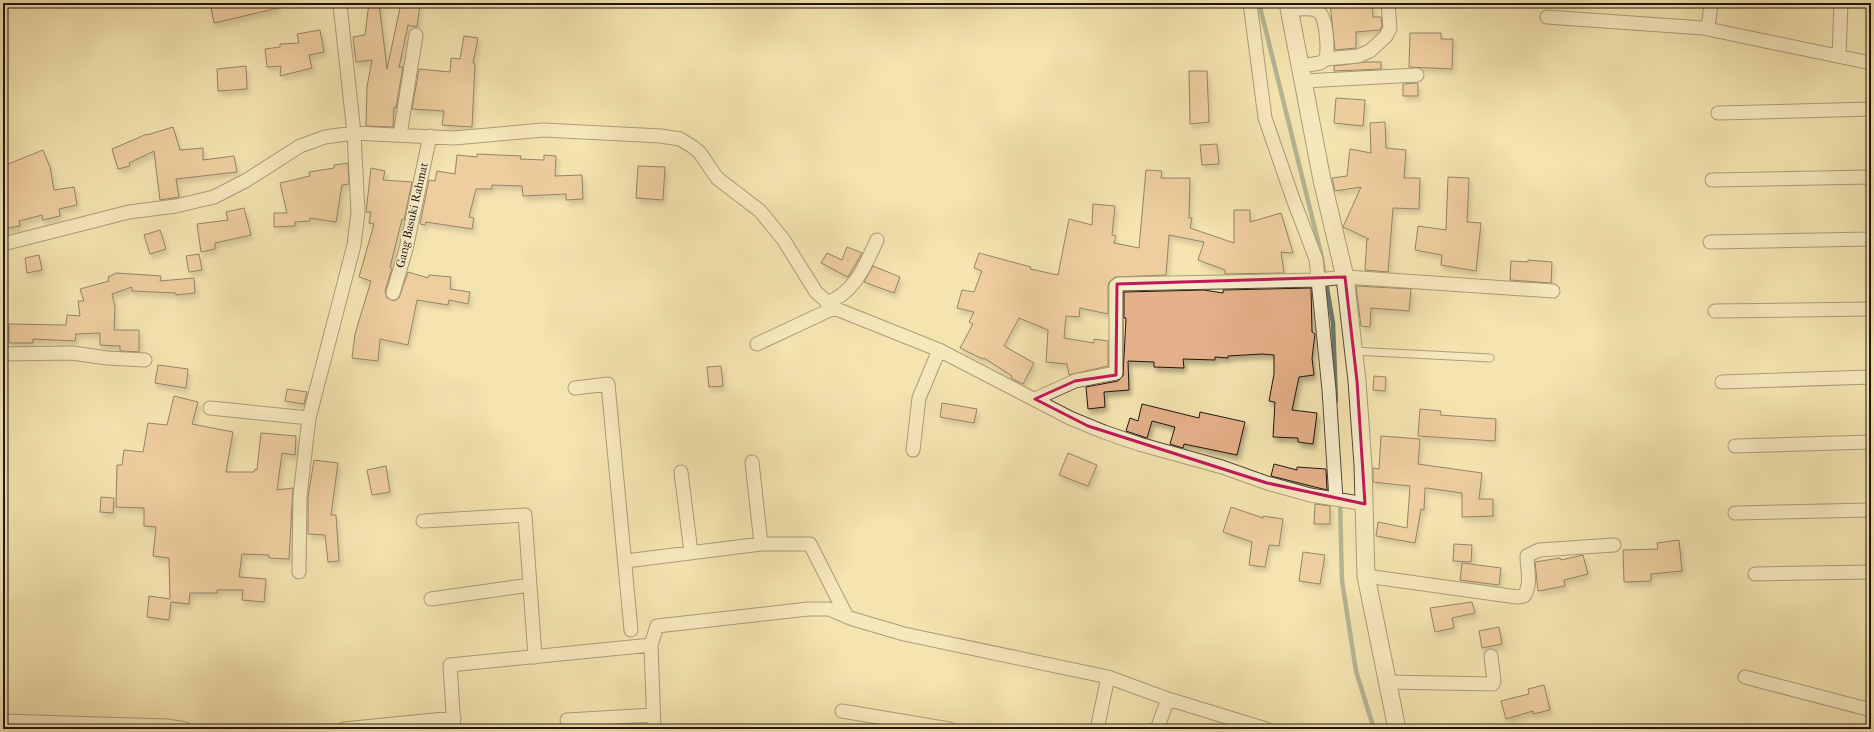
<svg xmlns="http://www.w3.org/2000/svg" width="1874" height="732" viewBox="0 0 1874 732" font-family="'IM FELL French Canon',serif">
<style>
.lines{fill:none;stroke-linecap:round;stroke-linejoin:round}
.stream{stroke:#6a7a6f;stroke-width:4.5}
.building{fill:#e6b18a;stroke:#1e150e;filter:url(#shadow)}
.service-casing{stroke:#544936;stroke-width:9}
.minor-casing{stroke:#544936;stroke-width:15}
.tertiary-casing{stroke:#544936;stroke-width:19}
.service{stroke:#f8edcc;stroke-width:7}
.minor{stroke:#f8edcc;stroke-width:13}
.tertiary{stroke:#f8edcc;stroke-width:17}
.marked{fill:none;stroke:#c2185b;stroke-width:3;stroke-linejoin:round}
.labels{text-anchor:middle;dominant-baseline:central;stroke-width:3;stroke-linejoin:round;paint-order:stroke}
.street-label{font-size:12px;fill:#1e150e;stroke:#f8edcc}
</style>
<defs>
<filter id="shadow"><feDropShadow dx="2.5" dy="4.5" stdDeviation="2" flood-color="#0004"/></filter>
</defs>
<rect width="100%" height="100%" fill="#f4e4b0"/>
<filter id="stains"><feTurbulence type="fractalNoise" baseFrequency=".005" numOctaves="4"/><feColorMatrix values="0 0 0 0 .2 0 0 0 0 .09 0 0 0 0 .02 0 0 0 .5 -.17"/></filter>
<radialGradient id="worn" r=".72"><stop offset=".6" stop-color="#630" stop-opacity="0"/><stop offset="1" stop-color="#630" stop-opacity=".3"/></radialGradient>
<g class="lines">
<!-- stream -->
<path class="stream" d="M 1259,3 L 1321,253 L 1333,323 L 1336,401
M 1340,501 L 1342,581 L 1356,671 L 1374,729"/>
</g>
<!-- building -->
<path class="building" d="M 210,3 L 277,3 L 278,8 L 214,23 Z
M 369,3 L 379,3 L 387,69 L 401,3 L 420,3 L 417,27 L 408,25 L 399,67 L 403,67 L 396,108 L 394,107 L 393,127 L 366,126 L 367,87 L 372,60 L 356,62 L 353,37 L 365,35 Z
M 1330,3 L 1372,3 L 1373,17 L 1381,17 L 1382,26 L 1380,30 L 1356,32 L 1356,48 L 1335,50 Z
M 320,30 L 324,52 L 309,55 L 312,68 L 280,76 L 281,66 L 267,67 L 265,49 L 280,47 L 280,44 L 299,43 L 297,34 Z
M 1410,33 L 1441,33 L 1441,39 L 1453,39 L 1452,69 L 1409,67 Z
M 464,36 L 478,38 L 473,63 L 475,64 L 472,127 L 442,125 L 444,111 L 412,109 L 419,69 L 450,72 L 451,58 L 460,59 Z
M 1364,62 L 1381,62 L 1381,69 L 1334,71 L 1334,66 Z
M 246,66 L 247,89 L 218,91 L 217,69 Z
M 1189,71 L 1207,71 L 1209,122 L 1190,124 Z
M 1418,83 L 1418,96 L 1403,96 L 1403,84 Z
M 1336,98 L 1365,100 L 1363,126 L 1334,123 Z
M 1385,122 L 1386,148 L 1406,150 L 1404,178 L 1420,178 L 1419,209 L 1393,208 L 1388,272 L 1365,270 L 1367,239 L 1369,239 L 1343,227 L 1361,187 L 1335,191 L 1332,178 L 1347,176 L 1350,149 L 1371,153 L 1370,123 Z
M 173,127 L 180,150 L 203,148 L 203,160 L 234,156 L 237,172 L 176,179 L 179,197 L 160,200 L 154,151 L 129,163 L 130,166 L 118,169 L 112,149 L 147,134 L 147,135 Z
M 1217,144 L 1219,164 L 1202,165 L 1200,145 Z
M 43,150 L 50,167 L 54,190 L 74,187 L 77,205 L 59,209 L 60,216 L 43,220 L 42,215 L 19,221 L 20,226 L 3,229 L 3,166 Z
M 477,154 L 521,156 L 520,159 L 544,160 L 544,155 L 556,156 L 555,176 L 582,175 L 583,199 L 566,200 L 566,194 L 523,196 L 522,186 L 492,185 L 492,189 L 476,189 L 469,217 L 474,218 L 472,229 L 426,222 L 425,225 L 420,224 L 429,180 L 435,181 L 437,171 L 455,174 L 457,155 L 477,157 Z
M 348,163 L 349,184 L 342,185 L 336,222 L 310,218 L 310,221 L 295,222 L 295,226 L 274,227 L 274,213 L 287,213 L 280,183 L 310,176 L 309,172 L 334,168 L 334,165 Z
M 638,166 L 665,167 L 663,200 L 636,198 Z
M 371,168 L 385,171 L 383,180 L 412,182 L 404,220 L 402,219 L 390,267 L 392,268 L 385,291 L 387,298 L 394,301 L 399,298 L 408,272 L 428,278 L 429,275 L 451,277 L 450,289 L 470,292 L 468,304 L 449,300 L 448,305 L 417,300 L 408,345 L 380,339 L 378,361 L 352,358 L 355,334 L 371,281 L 359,277 L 374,224 L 369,223 L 371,212 L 366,212 Z
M 1146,170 L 1162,171 L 1161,178 L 1190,178 L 1189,218 L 1192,218 L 1190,228 L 1234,243 L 1234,210 L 1250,210 L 1250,222 L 1281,213 L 1293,253 L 1281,252 L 1284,273 L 1225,274 L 1225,270 L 1198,260 L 1204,242 L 1169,235 L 1166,275 L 1115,277 L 1109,282 L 1108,286 L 1108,314 L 1080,308 L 1079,317 L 1066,316 L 1064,338 L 1094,343 L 1094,339 L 1108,341 L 1108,366 L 1069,375 L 1067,364 L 1046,362 L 1048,330 L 1019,318 L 1004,346 L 1034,363 L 1023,384 L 1011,378 L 1012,376 L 984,358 L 983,359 L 960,348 L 973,324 L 969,322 L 974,312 L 957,308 L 962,290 L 974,292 L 982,271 L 974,268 L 979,253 L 1031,267 L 1030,269 L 1058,275 L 1069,219 L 1092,225 L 1093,204 L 1115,206 L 1112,235 L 1116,236 L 1114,243 L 1139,248 Z
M 1448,177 L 1469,178 L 1467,222 L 1481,223 L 1476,271 L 1441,265 L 1442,255 L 1415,250 L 1418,226 L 1446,230 Z
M 244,208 L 251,235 L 215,243 L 215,249 L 201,252 L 197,224 L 228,220 L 226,212 Z
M 160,230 L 166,249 L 150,254 L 144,235 Z
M 847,247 L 862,253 L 848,277 L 821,263 L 827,253 L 842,260 Z
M 199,254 L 202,270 L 189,272 L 186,256 Z
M 39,255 L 42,270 L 27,273 L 25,258 Z
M 1528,260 L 1552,262 L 1551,283 L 1510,280 L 1511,261 L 1528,262 Z
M 873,266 L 900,277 L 894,293 L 864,282 Z
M 116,273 L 161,276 L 160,281 L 194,278 L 195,293 L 176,295 L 176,293 L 132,291 L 132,287 L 112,294 L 115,307 L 114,330 L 139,330 L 139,352 L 120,351 L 120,346 L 100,345 L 100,333 L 76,334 L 75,341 L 33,339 L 33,343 L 9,343 L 9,324 L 66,325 L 67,315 L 80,316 L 78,301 L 84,301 L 80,289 L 109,281 L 108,277 Z
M 1356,286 L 1411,289 L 1409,311 L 1371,308 L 1370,327 L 1361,326 Z
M 1311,288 L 1312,332 L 1315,334 L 1312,358 L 1314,375 L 1299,377 L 1292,410 L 1317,413 L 1313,444 L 1298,442 L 1298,438 L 1273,437 L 1275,402 L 1269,401 L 1274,374 L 1274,355 L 1262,354 L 1228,356 L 1228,358 L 1215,357 L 1215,360 L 1183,359 L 1184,368 L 1154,367 L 1154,362 L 1128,361 L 1129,390 L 1104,392 L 1105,407 L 1088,409 L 1086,387 L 1118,381 L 1123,376 L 1126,318 L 1124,318 L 1124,292 L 1204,290 L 1223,293 L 1223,290 Z
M 158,365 L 188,369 L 186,388 L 155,383 Z
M 721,366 L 723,386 L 709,387 L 707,367 Z
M 1374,376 L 1386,377 L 1385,391 L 1373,390 Z
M 287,389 L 307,392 L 304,404 L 285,401 Z
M 174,396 L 198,402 L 192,424 L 233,432 L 226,472 L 254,472 L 255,469 L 257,470 L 261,433 L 296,436 L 295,455 L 282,453 L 277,490 L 293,488 L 289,559 L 269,558 L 269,555 L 242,554 L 239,577 L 266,579 L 264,602 L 242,600 L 243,590 L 217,590 L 217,593 L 190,593 L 189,604 L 171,602 L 169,620 L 147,617 L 149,596 L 170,599 L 169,558 L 153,556 L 156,527 L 144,526 L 144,508 L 116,507 L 117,465 L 122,465 L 124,450 L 143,452 L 148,423 L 167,425 Z
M 942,403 L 977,409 L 974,423 L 940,417 Z
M 1142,404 L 1199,418 L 1200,412 L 1245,422 L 1237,455 L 1184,444 L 1183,448 L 1170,444 L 1175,427 L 1152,421 L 1147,438 L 1126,431 L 1130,418 L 1138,421 Z
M 1420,409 L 1441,411 L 1440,415 L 1496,419 L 1495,441 L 1418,436 Z
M 1381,436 L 1420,439 L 1418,464 L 1482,473 L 1479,499 L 1493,499 L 1493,516 L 1462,517 L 1462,493 L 1427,488 L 1425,488 L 1424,510 L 1421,509 L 1415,543 L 1376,536 L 1378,522 L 1407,528 L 1410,486 L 1373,482 L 1373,468 L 1379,469 Z
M 1068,453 L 1097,465 L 1088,486 L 1059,475 Z
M 314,460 L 338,463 L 331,515 L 336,515 L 339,561 L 328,562 L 325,535 L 308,534 L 308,497 Z
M 1274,464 L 1297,470 L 1297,467 L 1326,469 L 1327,490 L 1271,476 Z
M 386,466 L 390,492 L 372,495 L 367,470 Z
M 101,497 L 114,498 L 113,513 L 100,512 Z
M 1315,504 L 1330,506 L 1330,524 L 1314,524 Z
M 1231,507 L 1263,518 L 1263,516 L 1283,519 L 1279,546 L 1269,545 L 1265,567 L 1249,565 L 1252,542 L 1223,532 Z
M 1679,540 L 1682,571 L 1651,574 L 1651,581 L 1624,582 L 1623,550 L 1658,549 L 1657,543 Z
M 1454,544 L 1472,545 L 1471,562 L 1453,561 Z
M 1303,552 L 1325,555 L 1320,584 L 1299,581 Z
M 1583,555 L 1588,574 L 1564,580 L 1565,586 L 1538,591 L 1535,562 L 1560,558 L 1561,560 Z
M 1462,563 L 1501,568 L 1499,585 L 1460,580 Z
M 1472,602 L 1475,613 L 1452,618 L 1454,628 L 1435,632 L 1430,608 Z
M 1499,627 L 1502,644 L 1482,648 L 1479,631 Z
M 1544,685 L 1550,710 L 1533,714 L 1533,711 L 1506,719 L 1501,701 L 1529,694 L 1528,689 Z"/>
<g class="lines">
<defs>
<path id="service" d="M 1353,351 L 1490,358"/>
<path id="minor" d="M 1250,3 L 1265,118 L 1293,199 L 1316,259 L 1329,390 L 1336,499
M 1290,10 C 1298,9 1311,7 1318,11 C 1327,17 1328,49 1326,59 L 1320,63 L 1301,66
M 1547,17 L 1703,28 L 1871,63
M 1708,29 L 1711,3
M 1839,55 L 1841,3
M 1326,59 L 1358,56 L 1370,51 L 1386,36 L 1390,28 L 1388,3
M 1304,81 L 1417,75
M 1718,113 L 1871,109
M 400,135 L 416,35
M 1712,180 L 1871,177
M 1710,242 L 1871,239
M 3,244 L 129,212 L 176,206 L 214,197 L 247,180 L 300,146 L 325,137 L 354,133 L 454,138 L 543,130 L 661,136 L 680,139 L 693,147 L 700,153 L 717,178 L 760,211 L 783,239 L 816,292 L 834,308 L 939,350 L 1070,418 L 1104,432 L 1139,444 L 1222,467 L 1267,483 L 1310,495 L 1365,504
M 393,293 L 406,249 L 430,136
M 827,303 C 855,292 865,266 877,240
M 1715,311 L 1871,309
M 757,344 L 834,308
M 3,354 L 72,353 L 107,358 L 145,360
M 1722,382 L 1871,377
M 575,388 L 608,384 L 631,630
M 1035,399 L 1075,381 L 1116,373 L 1116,286 L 1119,284 L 1318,280 L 1345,277 L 1553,291
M 210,408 L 309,418
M 1735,446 L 1871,442
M 913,450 L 919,398 L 939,350
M 752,462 L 761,544
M 681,472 L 691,552
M 1735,513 L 1871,510
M 423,521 L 525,515 L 535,657
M 626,561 L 761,544 L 810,544 L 847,617
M 299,572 L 300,496 L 309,418 L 354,245 L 358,212 L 354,133 L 340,5
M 1755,574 L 1871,572
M 1366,576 L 1517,597 L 1524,596 C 1532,584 1527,569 1527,556 L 1539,550 L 1614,545
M 431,599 L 530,585
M 1745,677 L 1871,710
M 1387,682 L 1493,684 L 1494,681 L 1491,656
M 842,711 L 949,729
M 567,720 L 653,715
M 3,721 L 167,726 L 185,729
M 344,729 L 454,718
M 454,729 L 450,665 L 651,645
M 654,729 L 651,645 L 657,626 L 808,609 L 829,609 L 853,619 L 904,634 L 1108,677 L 1168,699 L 1266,729
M 1097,729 L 1108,677
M 1157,729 L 1168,699"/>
<path id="tertiary" d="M 1288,3 L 1322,180 L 1345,277 L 1357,381 L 1363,465 L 1366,576 L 1397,729"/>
</defs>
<!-- service casing -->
<use href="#service" class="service-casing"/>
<!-- minor casing -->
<use href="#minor" class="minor-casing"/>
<!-- tertiary casing -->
<use href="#tertiary" class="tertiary-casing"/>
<!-- service -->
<use href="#service" class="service"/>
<!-- minor -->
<use href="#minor" class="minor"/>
<!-- tertiary -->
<use href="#tertiary" class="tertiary"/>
</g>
<!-- marked area -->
<path d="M0 0H1874V732H0ZM 1345,277 L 1357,381 L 1365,504 L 1267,483 L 1088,426 L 1035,399 L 1075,381 L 1116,375 L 1117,284 Z" fill="#f4e4b0" fill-opacity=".55" fill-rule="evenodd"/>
<path class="marked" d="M 1345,277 L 1357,381 L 1365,504 L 1267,483 L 1088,426 L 1035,399 L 1075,381 L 1116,375 L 1117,284 Z"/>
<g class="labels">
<!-- street labels -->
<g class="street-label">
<text transform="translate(412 215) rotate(-77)">Gang Basuki Rahmat</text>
</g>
</g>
<!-- margin -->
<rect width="1874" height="732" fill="none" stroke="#f4e4b0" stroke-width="16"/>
<rect x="4" y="4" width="1866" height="724" fill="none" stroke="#1e150e" stroke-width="2"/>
<rect x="8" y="8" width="1858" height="716" fill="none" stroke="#1e150e"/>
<rect width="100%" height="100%" filter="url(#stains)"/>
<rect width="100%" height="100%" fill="url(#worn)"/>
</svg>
